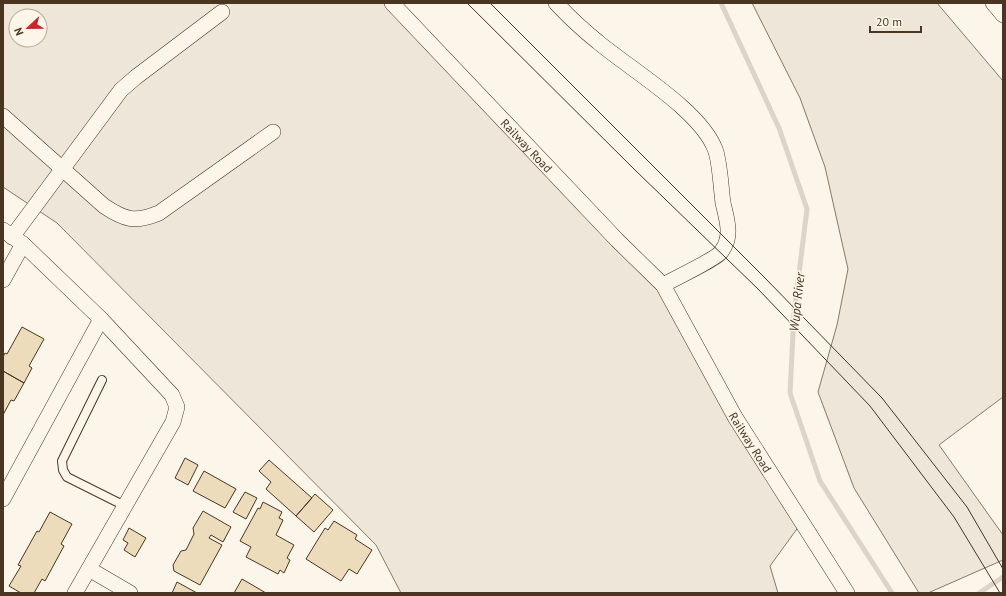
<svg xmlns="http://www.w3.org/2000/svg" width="1006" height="596" viewBox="0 0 1006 596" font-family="'PT Sans',sans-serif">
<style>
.green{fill:#ede6d9;stroke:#887966;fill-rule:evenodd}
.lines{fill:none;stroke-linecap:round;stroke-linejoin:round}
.stream{stroke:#dcd4c6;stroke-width:5}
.building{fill:#ecdcbc;stroke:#4a3520}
.service-casing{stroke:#4a3520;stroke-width:10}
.minor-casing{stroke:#4a3520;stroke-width:16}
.service{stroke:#fbf6e9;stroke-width:8}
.minor{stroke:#fbf6e9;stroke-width:15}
.tram{stroke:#4a3520;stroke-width:1}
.labels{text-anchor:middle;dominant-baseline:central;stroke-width:3;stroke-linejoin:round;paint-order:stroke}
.street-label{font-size:12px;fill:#4a3520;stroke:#fbf6e9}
.water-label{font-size:13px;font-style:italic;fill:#4a3520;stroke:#fbf6e9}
</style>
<rect width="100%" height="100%" fill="#fbf6e9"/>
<!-- green -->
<path class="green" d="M 3,3 L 392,3 L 663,285 L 802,522 L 770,566 L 778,593 L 401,593 L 376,545 L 57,223 L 3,187 ZM 16,16 L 40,16 L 40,40 L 16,40 Z
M 752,3 L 937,3 L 1003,81 L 1003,397 L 939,445 L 1003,535 L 1003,560 L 928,593 L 919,593 L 854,488 L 818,392 L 837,325 L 848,269 L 825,167 L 800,98 Z"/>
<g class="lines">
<!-- stream -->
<path class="stream" d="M 721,3 L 779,128 L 807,209 L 794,314 L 790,393 L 820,481 L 892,593
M 979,593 L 1003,577"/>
</g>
<!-- building -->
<path class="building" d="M 22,327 L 44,339 L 29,366 L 32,368 L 24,383 L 3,371 L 3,357 L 5,353 L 7,354 Z
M 3,371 L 24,383 L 14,401 L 11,400 L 3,415 Z
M 185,458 L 198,465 L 188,485 L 175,478 Z
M 269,460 L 312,498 L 296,516 L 266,489 L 271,482 L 259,471 Z
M 204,471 L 236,489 L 225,508 L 193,491 Z
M 245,492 L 257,498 L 246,519 L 233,512 Z
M 315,494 L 333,510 L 314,532 L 296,516 Z
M 263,502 L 282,512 L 279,518 L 283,520 L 276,535 L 294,545 L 287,558 L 290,560 L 284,573 L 280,570 L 278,574 L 246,557 L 251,547 L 240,541 L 258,508 L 260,509 Z
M 203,511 L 231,527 L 223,542 L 211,535 L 209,538 L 222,545 L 200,585 L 174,571 L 173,565 L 181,551 L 186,550 L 194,534 L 193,528 Z
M 50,512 L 72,524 L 61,544 L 64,546 L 45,581 L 42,579 L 34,593 L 21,593 L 9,586 L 21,566 L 18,565 L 37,531 L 39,532 Z
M 334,521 L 357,535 L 355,539 L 372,550 L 357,574 L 349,569 L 341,581 L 306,559 L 325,528 L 328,530 Z
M 129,528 L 146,538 L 135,557 L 124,550 L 128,543 L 123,540 Z
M 242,579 L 266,593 L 234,593 Z
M 177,582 L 197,593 L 172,593 Z"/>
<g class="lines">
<defs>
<path id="service" d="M 102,380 L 62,461 L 63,470 L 67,477 L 125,506"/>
<g id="minor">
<path id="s1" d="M 392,3 L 617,240 L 663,285 L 735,417 L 847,593"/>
<path d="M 556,3 C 569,17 583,30 598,42 C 630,69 700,110 715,149 C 720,161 721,189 723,203 C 727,220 733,237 721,252 C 716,259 674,279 663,285"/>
<path d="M 993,3 L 1003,15"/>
<path d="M 3,116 L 104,206 C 125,220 135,223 159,213 L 273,132"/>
<path d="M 3,230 L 23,244 L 101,319 L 172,395 L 177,407 L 173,422 L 75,593"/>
<path d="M 12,237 L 121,90 L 136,77 L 222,12"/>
<path d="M 3,280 L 23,244"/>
<path d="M 3,499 L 101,319"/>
<path d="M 89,569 L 130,593"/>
</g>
</defs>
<!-- service casing -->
<use href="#service" class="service-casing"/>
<!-- minor casing -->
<use href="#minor" class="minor-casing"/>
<!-- service -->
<use href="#service" class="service"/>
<!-- minor -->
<use href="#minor" class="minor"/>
<!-- tram -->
<path class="tram" d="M 467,3 L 635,170 L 758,289 L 870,406 L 954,517 L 1000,593
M 490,3 L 765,278 L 882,398 L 967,507 L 1003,569"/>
</g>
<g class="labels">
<!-- street labels -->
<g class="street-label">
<text stroke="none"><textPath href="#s1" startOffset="196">Railway Road</textPath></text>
<text stroke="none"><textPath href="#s1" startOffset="571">Railway Road</textPath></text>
</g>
<!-- water labels -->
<g class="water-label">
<text transform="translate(797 302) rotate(-84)">Wupa River</text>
</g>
</g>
<!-- border -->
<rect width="1006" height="596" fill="none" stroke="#4a3520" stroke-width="8"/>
<!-- north arrow -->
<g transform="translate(28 28) rotate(248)"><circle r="19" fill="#fbf6e9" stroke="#b4a999"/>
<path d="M0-3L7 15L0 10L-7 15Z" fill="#c62828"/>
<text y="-6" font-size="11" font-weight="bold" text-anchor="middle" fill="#4a3520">N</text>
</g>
<!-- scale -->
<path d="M870 26v6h51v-6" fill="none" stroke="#4a3520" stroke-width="2"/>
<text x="876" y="26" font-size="12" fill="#4a3520" stroke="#fbf6e9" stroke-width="3" paint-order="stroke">20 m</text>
</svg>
